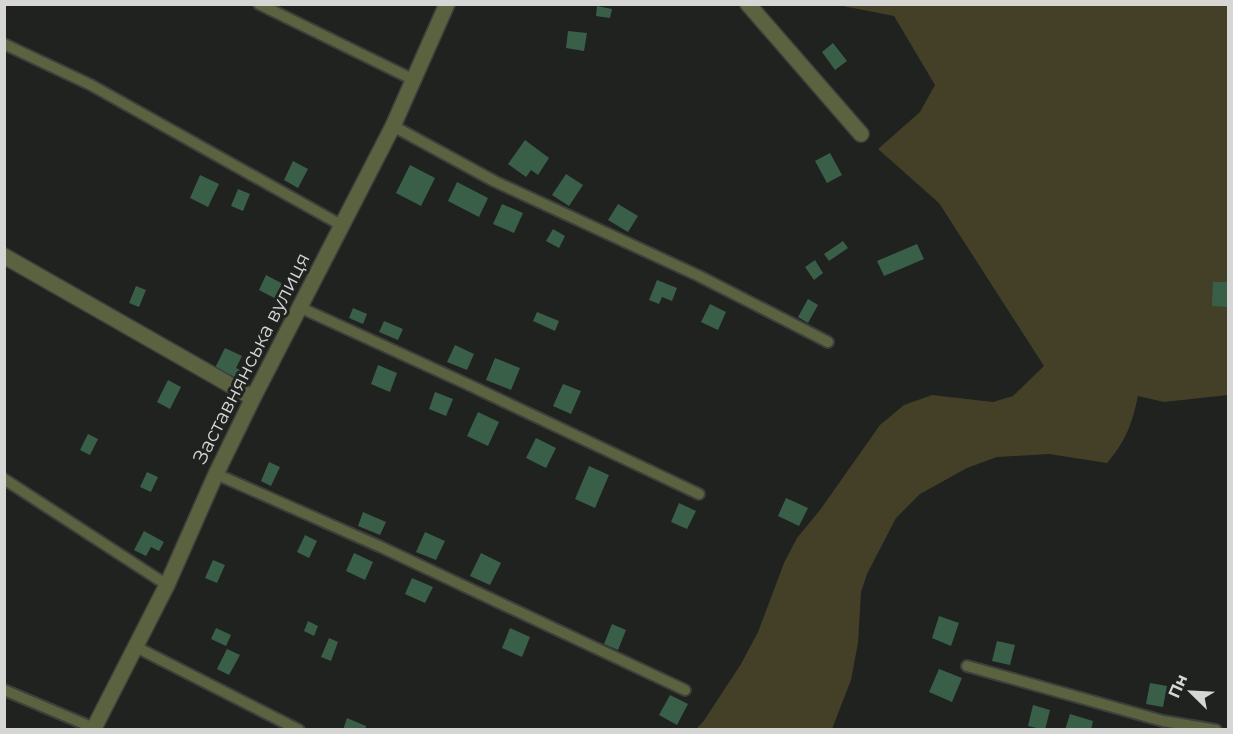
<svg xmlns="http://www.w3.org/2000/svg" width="1233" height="734" viewBox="0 0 1233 734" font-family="Montserrat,sans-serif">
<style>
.green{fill:#443f27}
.building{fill:#395f49}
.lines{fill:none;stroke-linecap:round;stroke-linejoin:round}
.lane-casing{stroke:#3d3f3d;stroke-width:14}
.street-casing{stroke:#3d3f3d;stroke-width:18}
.lane{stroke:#5b623f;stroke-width:10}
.street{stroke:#5b623f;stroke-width:15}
.labels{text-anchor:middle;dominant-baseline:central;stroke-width:6;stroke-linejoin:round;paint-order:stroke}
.street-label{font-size:20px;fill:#d6d7d5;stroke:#202220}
</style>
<rect width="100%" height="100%" fill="#202220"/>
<!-- green -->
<path class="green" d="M 838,5 L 1228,5 L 1228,395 L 1164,402 L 1138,396 C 1132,424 1126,441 1107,463 L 1049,454 L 997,457 L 967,468 L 920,494 L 896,518 L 867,574 L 861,592 L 858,643 L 851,680 L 832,729 L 695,730 L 703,722 L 741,664 L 758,632 L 784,563 L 797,538 L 820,510 L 880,425 L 904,405 L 932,395 L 993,402 L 1013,396 L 1044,366 L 939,203 L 878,149 L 920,112 L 935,85 L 894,16 Z"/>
<!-- building -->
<path class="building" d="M 597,6 L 612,9 L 610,18 L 596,16 Z
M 568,31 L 587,33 L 584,51 L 566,48 Z
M 833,43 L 847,61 L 835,70 L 822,52 Z
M 525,140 L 549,158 L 538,175 L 531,170 L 526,177 L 508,164 Z
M 830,153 L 842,175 L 827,183 L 815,161 Z
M 293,161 L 308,169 L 298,188 L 284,180 Z
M 410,165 L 435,178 L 421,206 L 396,193 Z
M 566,174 L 583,185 L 569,206 L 552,195 Z
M 200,175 L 219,184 L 208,207 L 190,198 Z
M 457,182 L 488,198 L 479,217 L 448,201 Z
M 238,189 L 250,194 L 243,211 L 231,206 Z
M 502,204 L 523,213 L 514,233 L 493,224 Z
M 618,204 L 638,216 L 628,232 L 608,220 Z
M 553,229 L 565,236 L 559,248 L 546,241 Z
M 843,241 L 848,248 L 829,261 L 824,254 Z
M 917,244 L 924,259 L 884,276 L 877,261 Z
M 815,260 L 823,273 L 814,280 L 805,267 Z
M 266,275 L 287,286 L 280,301 L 259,290 Z
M 657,280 L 677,288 L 672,301 L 662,297 L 659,304 L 649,300 Z
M 1213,282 L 1228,282 L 1228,307 L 1212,306 Z
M 136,286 L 146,290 L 139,307 L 129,303 Z
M 808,299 L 818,305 L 808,323 L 798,317 Z
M 710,304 L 726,312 L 718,330 L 701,322 Z
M 353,308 L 367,314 L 363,324 L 349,318 Z
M 537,312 L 559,321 L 555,331 L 533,321 Z
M 384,321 L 403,329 L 398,340 L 379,332 Z
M 455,345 L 474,354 L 467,370 L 447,362 Z
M 225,348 L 242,356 L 236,368 L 240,370 L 237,378 L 215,368 Z
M 495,358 L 520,368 L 511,390 L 486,380 Z
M 378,365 L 397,373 L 390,392 L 371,384 Z
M 168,380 L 181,387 L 170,409 L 157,402 Z
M 563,384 L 581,391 L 571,414 L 553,406 Z
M 435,392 L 453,399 L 446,416 L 429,409 Z
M 478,412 L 499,422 L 488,446 L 467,436 Z
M 88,434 L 98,439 L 90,455 L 80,450 Z
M 536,438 L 556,448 L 546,468 L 526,458 Z
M 269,462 L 280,467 L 271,486 L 261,481 Z
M 589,466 L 609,475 L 595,508 L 575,499 Z
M 147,472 L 158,477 L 151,492 L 140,487 Z
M 786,498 L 808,508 L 799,526 L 778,516 Z
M 679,503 L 696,511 L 687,529 L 671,522 Z
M 363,512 L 386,522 L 380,535 L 358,526 Z
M 144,531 L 164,542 L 159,551 L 151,547 L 146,556 L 134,550 Z
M 425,532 L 445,541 L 436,560 L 416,552 Z
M 305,535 L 317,541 L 309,558 L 297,552 Z
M 354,553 L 373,562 L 365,580 L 346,571 Z
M 481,553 L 501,563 L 490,585 L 470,576 Z
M 213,560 L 225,565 L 217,583 L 205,578 Z
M 412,578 L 433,587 L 425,603 L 405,594 Z
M 939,616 L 959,623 L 951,646 L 932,638 Z
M 308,621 L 318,626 L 314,636 L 304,631 Z
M 612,624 L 626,630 L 618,650 L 604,644 Z
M 216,628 L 231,635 L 226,646 L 211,639 Z
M 510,628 L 530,637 L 522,657 L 502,648 Z
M 329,638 L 338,642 L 331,661 L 321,657 Z
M 997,641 L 1015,645 L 1010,665 L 992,661 Z
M 227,649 L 240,655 L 229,675 L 217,669 Z
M 939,669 L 962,678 L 952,702 L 929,692 Z
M 1150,683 L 1167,686 L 1163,707 L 1146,704 Z
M 670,695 L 688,704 L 677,725 L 659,715 Z
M 1033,705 L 1050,710 L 1045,730 L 1028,726 Z
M 1070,714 L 1093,721 L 1091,730 L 1065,730 Z
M 347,718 L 366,726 L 365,730 L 343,730 Z"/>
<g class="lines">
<defs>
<path id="lane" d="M 259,4 L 414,80
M 4,44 L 91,85 L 341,225
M 393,126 L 494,181 L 699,276 L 828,342
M 299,307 L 467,384 L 699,494
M 216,474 L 381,547 L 685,690
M 4,479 L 167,585
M 134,646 L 299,730
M 967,666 L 1163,721 L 1216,730
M 4,690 L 94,728"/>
<path id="street" d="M 748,4 L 861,134
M 4,256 L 253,398
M 93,730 L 167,585 L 216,474 L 253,398 L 393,126 L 447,4"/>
</defs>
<!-- lane casing -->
<use href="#lane" class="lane-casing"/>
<!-- street casing -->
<use href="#street" class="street-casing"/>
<!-- lane -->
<use href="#lane" class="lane"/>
<!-- street -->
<use href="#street" class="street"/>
</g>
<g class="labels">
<!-- street labels -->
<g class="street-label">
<text transform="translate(251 358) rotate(-63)">Заставнянська вулиця</text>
</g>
</g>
<!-- border -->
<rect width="1233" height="734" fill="none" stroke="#d6d7d5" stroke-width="12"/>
<!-- north arrow -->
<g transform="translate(1191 692) rotate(294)" stroke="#202220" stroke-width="4.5" paint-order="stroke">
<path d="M0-4.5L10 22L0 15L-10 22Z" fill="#d6d7d5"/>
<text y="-9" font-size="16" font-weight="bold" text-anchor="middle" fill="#d6d7d5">Пн</text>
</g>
</svg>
